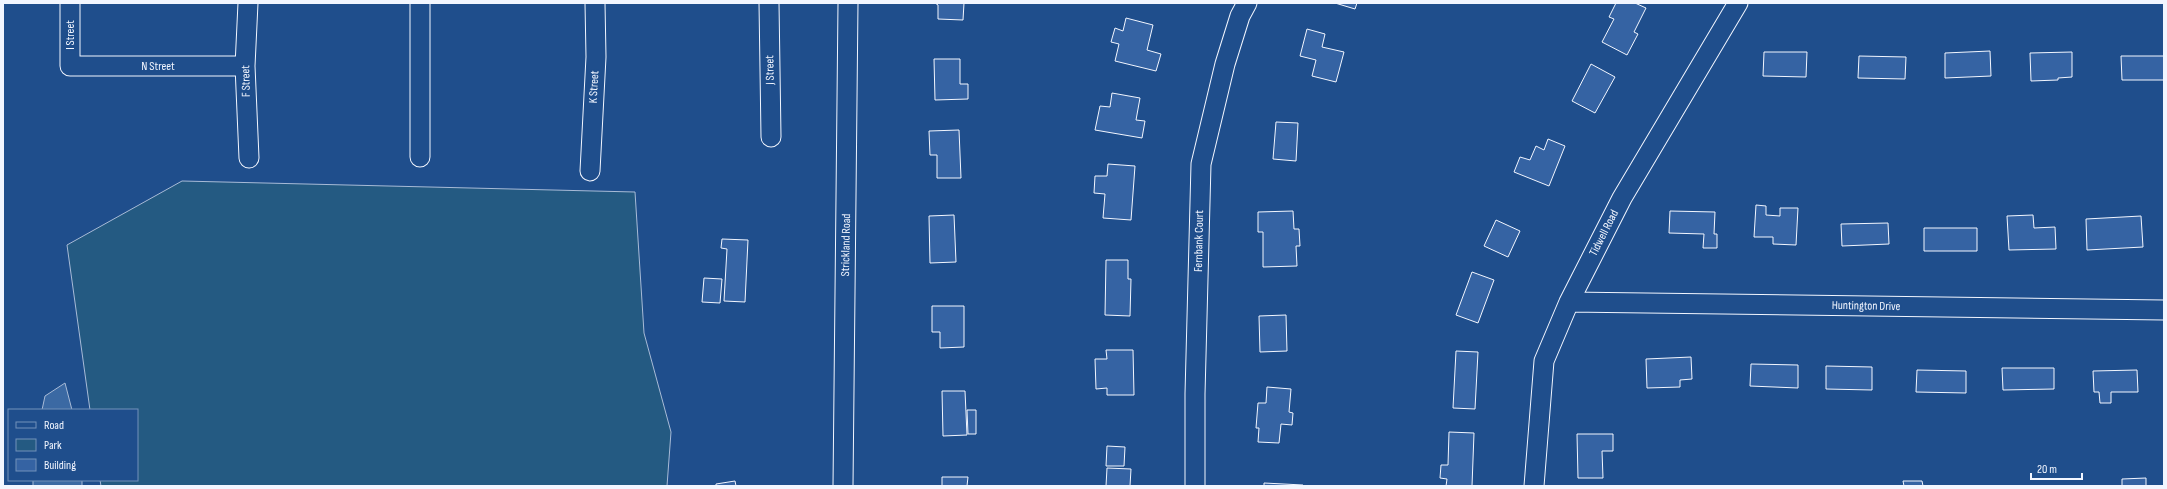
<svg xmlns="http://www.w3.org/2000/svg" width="2167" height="489" viewBox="0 0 2167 489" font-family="'Sofia Sans Condensed',sans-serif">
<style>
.green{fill:#245a82;stroke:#a8bbd7}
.water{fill:#3b69a3;stroke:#a8bbd7}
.building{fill:#3563a3;stroke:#f2f6ff}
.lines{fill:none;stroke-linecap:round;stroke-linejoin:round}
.minor-casing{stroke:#f2f6ff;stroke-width:21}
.minor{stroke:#1f4e8c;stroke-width:19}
.labels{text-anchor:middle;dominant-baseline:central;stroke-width:3;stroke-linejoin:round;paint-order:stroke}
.street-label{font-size:12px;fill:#f2f6ff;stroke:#1f4e8c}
</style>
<rect width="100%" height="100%" fill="#1f4e8c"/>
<!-- green -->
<path class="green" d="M 182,181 L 635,192 L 644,333 L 671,432 L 667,486 L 101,486 L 100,480 L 137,480 L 137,410 L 90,410 L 67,245 Z"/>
<!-- water -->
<path class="water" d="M 65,383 L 72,410 L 42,410 L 45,396 Z
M 33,480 L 82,480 L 82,486 L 33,486 Z"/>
<!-- building -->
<path class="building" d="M 935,3 L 964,3 L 963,20 L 938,19 L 938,5 Z
M 1335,3 L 1357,3 L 1355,9 Z
M 1616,3 L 1635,3 L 1646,8 L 1634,32 L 1638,34 L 1627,55 L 1602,42 L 1614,19 L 1609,17 Z
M 1126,18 L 1153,25 L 1147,50 L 1161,54 L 1156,71 L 1115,61 L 1119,44 L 1111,42 L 1115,28 L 1123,31 Z
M 1307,29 L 1325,34 L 1322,47 L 1344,52 L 1336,82 L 1312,76 L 1316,60 L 1300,56 Z
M 1990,51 L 1991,76 L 1945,78 L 1945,53 Z
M 1764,52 L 1807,52 L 1806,77 L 1763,76 Z
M 2072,52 L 2072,77 L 2058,78 L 2058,80 L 2031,81 L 2030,53 Z
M 1859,56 L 1906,57 L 1905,79 L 1858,78 Z
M 2121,56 L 2164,56 L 2164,80 L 2122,80 Z
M 934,59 L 960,59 L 960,84 L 968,84 L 968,99 L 935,100 Z
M 1591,64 L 1615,77 L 1595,113 L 1572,101 Z
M 1112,93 L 1140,98 L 1136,120 L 1145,121 L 1142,138 L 1095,130 L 1100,106 L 1110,107 Z
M 1276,122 L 1298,123 L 1296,161 L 1273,159 Z
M 959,130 L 961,178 L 937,178 L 937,155 L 930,155 L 929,131 Z
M 1548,139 L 1565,146 L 1549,186 L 1514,172 L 1520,157 L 1530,160 L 1536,146 L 1544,150 Z
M 1108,164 L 1135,166 L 1131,220 L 1103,218 L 1105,194 L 1094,193 L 1095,176 L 1107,176 Z
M 1756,205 L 1766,206 L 1766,215 L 1780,216 L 1780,208 L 1798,208 L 1796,245 L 1773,244 L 1773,237 L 1754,237 Z
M 1293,211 L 1294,229 L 1299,229 L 1300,246 L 1296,246 L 1297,266 L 1263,267 L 1263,232 L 1258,232 L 1258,212 Z
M 1670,211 L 1715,212 L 1714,234 L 1717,234 L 1717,248 L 1703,248 L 1704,234 L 1669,233 Z
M 954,215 L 956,262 L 930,263 L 929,216 Z
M 2033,215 L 2034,228 L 2055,227 L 2056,249 L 2009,250 L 2007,216 Z
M 2141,216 L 2143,247 L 2087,250 L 2086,219 Z
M 1496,220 L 1520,231 L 1508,257 L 1484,246 Z
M 1888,223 L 1889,244 L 1842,246 L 1841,224 Z
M 1924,228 L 1977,228 L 1977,251 L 1924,251 Z
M 722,239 L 748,240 L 745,302 L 724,301 L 727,249 L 721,248 Z
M 1106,260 L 1128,260 L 1128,279 L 1131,279 L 1130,316 L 1105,315 Z
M 1472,272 L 1494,280 L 1478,323 L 1456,315 Z
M 704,278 L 722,279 L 720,303 L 702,302 Z
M 932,306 L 964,306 L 964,347 L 940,348 L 940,332 L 932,332 Z
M 1286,315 L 1287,351 L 1260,352 L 1259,316 Z
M 1106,350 L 1133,350 L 1134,395 L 1107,395 L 1107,388 L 1096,389 L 1095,359 L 1107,359 Z
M 1456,351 L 1478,352 L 1475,409 L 1453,408 Z
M 1691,357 L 1692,379 L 1680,380 L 1680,387 L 1647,388 L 1646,359 Z
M 1751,364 L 1798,365 L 1798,388 L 1750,386 Z
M 1826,366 L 1872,367 L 1872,390 L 1826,389 Z
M 2002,368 L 2054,368 L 2054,389 L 2003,390 Z
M 1917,370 L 1966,371 L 1966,393 L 1916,392 Z
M 2137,370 L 2138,392 L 2111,392 L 2111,403 L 2100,403 L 2099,392 L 2094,392 L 2093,371 Z
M 1267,387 L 1291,389 L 1289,412 L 1293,413 L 1292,425 L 1281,424 L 1279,443 L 1258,442 L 1259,428 L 1256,428 L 1258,403 L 1266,403 Z
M 942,391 L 965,391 L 967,435 L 943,436 Z
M 967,410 L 976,410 L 976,434 L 968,434 Z
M 1449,432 L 1474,433 L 1472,486 L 1446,486 L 1447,479 L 1440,478 L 1441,465 L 1448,465 Z
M 1577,434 L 1613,434 L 1613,451 L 1602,451 L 1603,478 L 1578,478 Z
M 1107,446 L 1125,447 L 1124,466 L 1106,466 Z
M 1107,468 L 1131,469 L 1130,486 L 1106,486 Z
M 942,477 L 968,477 L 967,486 L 942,486 Z
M 2146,478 L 2146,486 L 2122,486 L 2122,479 Z
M 735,481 L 736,486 L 716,486 L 716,484 Z
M 1903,481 L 1922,481 L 1923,486 L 1904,486 Z
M 1264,483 L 1303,485 L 1303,486 L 1264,486 Z"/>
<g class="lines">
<defs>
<path id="minor" d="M 70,3 L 70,66 L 245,66
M 248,3 L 245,66 L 249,158
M 769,3 L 771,137
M 420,157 L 420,3
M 590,171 L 596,57 L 595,3
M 1569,302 L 2164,310
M 843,486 L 848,3
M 1195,486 L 1195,394 L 1201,164 L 1225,64 L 1240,16 L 1247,3
M 1534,486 L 1544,361 L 1569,302 L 1622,198 L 1738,3"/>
</defs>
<!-- minor casing -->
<use href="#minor" class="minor-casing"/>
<!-- minor -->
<use href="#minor" class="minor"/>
</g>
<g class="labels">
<!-- street labels -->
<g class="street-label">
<text transform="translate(70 35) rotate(-90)">I Street</text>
<text x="158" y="66">N Street</text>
<text transform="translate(770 70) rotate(-91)">J Street</text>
<text transform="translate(246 81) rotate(-91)">F Street</text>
<text transform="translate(594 87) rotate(-87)">K Street</text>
<text transform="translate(1604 233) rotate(-63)">Tidwell Road</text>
<text transform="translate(1199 241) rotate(-89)">Fernbank Court</text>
<text transform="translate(846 245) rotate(-89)">Strickland Road</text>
<text transform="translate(1866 306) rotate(1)">Huntington Drive</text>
</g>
</g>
<!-- border -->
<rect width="2167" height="489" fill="none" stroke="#f2f6ff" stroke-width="8"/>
<!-- legend -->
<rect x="8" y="409" width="130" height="72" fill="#1f4e8c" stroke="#7391ba"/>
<rect x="16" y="422" width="20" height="6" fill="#1f4e8c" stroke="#7391ba"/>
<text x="44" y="429" font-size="12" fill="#f2f6ff">Road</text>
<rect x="16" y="439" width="20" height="12" fill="#245a82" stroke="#7391ba"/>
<text x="44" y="449" font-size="12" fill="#f2f6ff">Park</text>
<rect x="16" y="459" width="20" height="12" fill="#3563a3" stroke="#7391ba"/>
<text x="44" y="469" font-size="12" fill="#f2f6ff">Building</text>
<!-- scale -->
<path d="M2031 473v6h51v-6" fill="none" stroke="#f2f6ff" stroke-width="2"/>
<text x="2037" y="473" font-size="12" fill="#f2f6ff" stroke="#1f4e8c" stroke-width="3" paint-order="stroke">20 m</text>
</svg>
